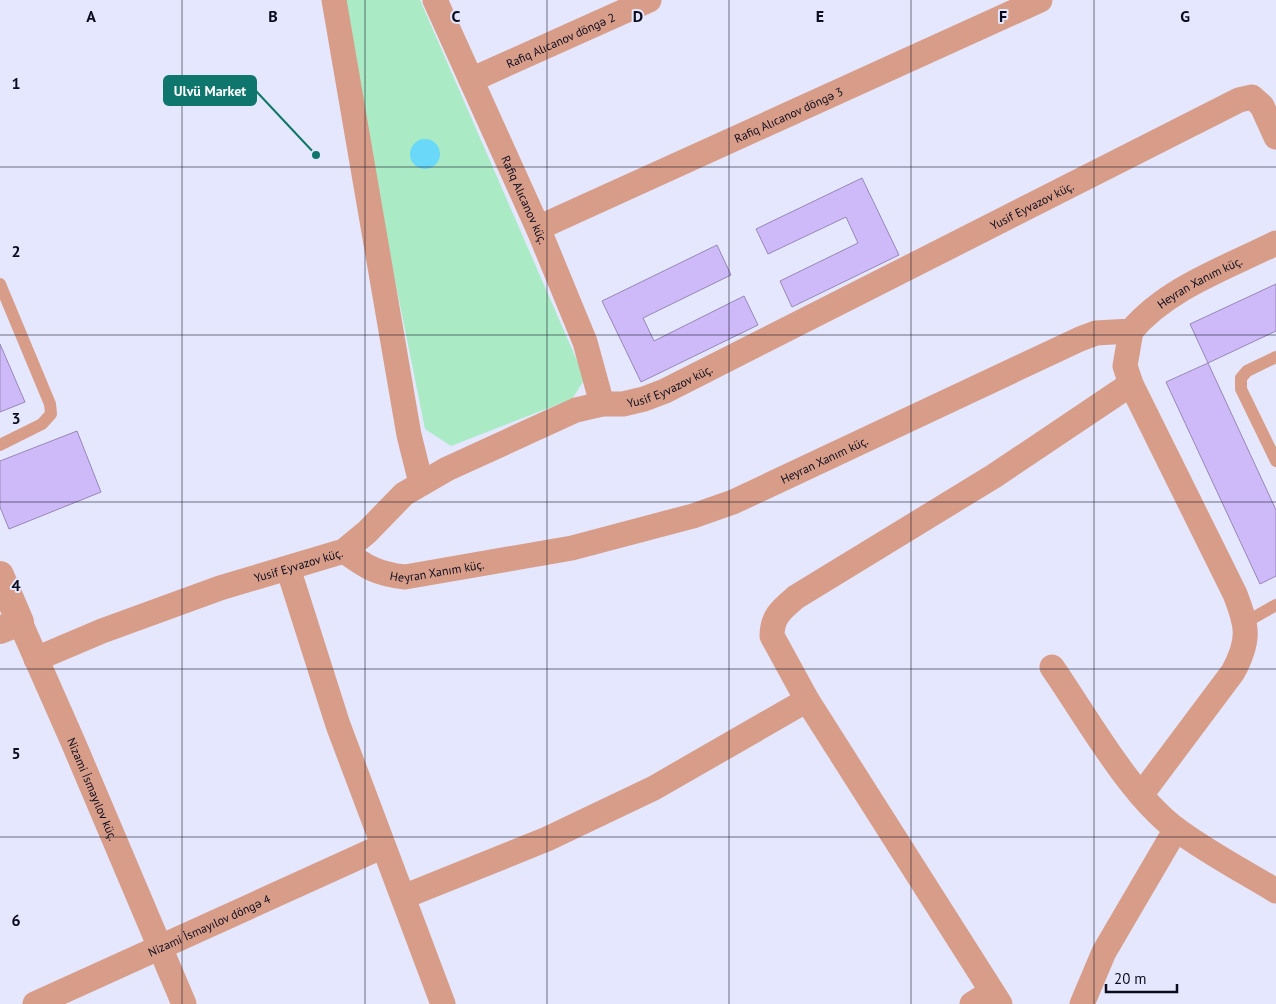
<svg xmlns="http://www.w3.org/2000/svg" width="1276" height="1004" viewBox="0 0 1276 1004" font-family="'PT Sans',sans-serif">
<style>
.green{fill:#aaebc6}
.water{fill:#6ad8f8}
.building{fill:#cebaf8;stroke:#9787b7}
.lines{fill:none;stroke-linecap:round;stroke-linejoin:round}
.service{stroke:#d89d89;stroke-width:12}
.minor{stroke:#d89d89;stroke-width:25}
.tertiary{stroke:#d89d89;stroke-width:28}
.grid{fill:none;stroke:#0c0c1e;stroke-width:1;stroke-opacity:0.55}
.labels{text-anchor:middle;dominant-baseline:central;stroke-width:4;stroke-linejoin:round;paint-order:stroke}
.street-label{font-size:12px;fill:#0c0c1e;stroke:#e4e7fd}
.grid-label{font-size:16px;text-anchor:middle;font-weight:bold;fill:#0c0c1e;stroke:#e4e7fd;stroke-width:4;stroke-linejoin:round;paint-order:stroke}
.leader{fill:none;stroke:#0f766e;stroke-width:2}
.callout-dot{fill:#0f766e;stroke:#e4e7fd;stroke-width:2}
.callout{fill:#0f766e;stroke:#0f766e;stroke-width:2}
.callout-label{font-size:14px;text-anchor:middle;font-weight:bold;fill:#fff}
</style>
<rect width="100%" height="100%" fill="#e4e7fd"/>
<!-- green -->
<path class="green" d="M 343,0 L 420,0 L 585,379 L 572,399 L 451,446 L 425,429 L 371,161 Z"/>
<!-- water -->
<path class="water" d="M410 154a15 15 0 1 1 30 0a15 15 0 1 1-30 0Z"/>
<!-- building -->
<path class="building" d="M 862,178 L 899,255 L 792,307 L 780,281 L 858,243 L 846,217 L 768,254 L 756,229 Z
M 717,245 L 731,275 L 643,318 L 654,341 L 744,296 L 758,325 L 641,382 L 602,301 Z
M 1276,284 L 1276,331 L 1208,363 L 1190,324 Z
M 0,344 L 25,402 L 0,412 Z
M 1208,363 L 1276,510 L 1276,576 L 1260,584 L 1166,382 Z
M 77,431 L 101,492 L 9,529 L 0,507 L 0,461 Z"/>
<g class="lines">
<!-- service -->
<path class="service" d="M 0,284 L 50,404 L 51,414 L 42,424 L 0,445
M 1276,357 L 1247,371 L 1241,378 L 1241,389 L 1276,461
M 1246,622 L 1276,605"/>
<!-- minor -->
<g class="minor">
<path d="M 334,0 L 409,435 L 421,483"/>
<path id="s1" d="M 435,0 L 538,228 L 585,342 L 602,404"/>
<path id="s2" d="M 471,80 L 649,0"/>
<path id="s3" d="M 538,228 L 1040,0"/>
<path d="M 1131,331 L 1125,366 L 1131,384 L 1235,594 C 1248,627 1250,640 1233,672 L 1141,795"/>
<path id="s4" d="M 344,551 C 366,567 377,574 405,577 L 572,548 L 693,516 L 733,502 L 1080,339 L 1096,333 L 1131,331 C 1167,288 1226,268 1276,243"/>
<path d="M 288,568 L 338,725 L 443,1004"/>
<path id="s5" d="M 20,622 L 73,742 L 184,1004"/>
<path id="s6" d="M 36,659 L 102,631 L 220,588 L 344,551 L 367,532 L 404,494 L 447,469 L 576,410 L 602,404 L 623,404 L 644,399 L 665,391 L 1239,100 L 1252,97 L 1262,106 L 1276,137"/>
<path d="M 1052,667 C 1086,716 1129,794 1176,829 C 1207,852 1243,871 1276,891"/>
<path d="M 403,897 L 547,839 L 654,788 L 807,700"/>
<path id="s7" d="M 35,1004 L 383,846"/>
<path d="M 972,1004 L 991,992"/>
<path d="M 1000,1004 L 807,700 L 772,636 C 772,616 782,609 796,597 L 994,476 L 1131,384"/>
<path d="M 1082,1004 L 1104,952 L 1176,829"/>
</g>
<!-- tertiary -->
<path class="tertiary" d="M 0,575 L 20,622 L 0,630"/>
</g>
<!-- grid -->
<path class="grid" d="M 182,0 L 182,1004M 365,0 L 365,1004M 547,0 L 547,1004M 729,0 L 729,1004M 911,0 L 911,1004M 1094,0 L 1094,1004M 0,167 L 1276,167M 0,335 L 1276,335M 0,502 L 1276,502M 0,669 L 1276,669M 0,837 L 1276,837"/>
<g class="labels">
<!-- street labels -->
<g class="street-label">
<text stroke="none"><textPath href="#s2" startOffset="98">Rafiq Alıcanov döngə 2</textPath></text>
<text stroke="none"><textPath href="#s3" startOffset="275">Rafiq Alıcanov döngə 3</textPath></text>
<text stroke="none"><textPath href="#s1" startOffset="219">Rafiq Alıcanov küç.</textPath></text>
<text stroke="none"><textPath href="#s6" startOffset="1104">Yusif Eyvazov küç.</textPath></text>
<text stroke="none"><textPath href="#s4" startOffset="925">Heyran Xanım küç.</textPath></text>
<text stroke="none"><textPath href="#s6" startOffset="699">Yusif Eyvazov küç.</textPath></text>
<text stroke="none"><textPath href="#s4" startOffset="505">Heyran Xanım küç.</textPath></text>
<text stroke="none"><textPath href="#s6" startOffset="279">Yusif Eyvazov küç.</textPath></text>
<text stroke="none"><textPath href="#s4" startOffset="100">Heyran Xanım küç.</textPath></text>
<text stroke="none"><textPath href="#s5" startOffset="182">Nizami İsmayılov küç.</textPath></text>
<text stroke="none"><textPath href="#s7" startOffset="191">Nizami İsmayılov döngə 4</textPath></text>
</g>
</g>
<g class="grid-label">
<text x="91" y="22">A</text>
<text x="273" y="22">B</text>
<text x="456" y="22">C</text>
<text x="638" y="22">D</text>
<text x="820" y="22">E</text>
<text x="1003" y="22">F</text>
<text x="1185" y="22">G</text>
<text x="16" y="89">1</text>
<text x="16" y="257">2</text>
<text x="16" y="424">3</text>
<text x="16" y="591">4</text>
<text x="16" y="759">5</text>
<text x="16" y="926">6</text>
</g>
<!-- callouts -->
<path class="leader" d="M316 155L256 91"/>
<circle class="callout-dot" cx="316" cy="155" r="5"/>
<rect class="callout" x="164" y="76" width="92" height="29" rx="5"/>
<g class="callout-label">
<text x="210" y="96">Ulvü Market</text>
</g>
<!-- scale -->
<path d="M1106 984v8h71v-8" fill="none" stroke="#0c0c1e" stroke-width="2.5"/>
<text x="1114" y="984" font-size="15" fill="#0c0c1e" stroke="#e4e7fd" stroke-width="4" paint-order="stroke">20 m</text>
</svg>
